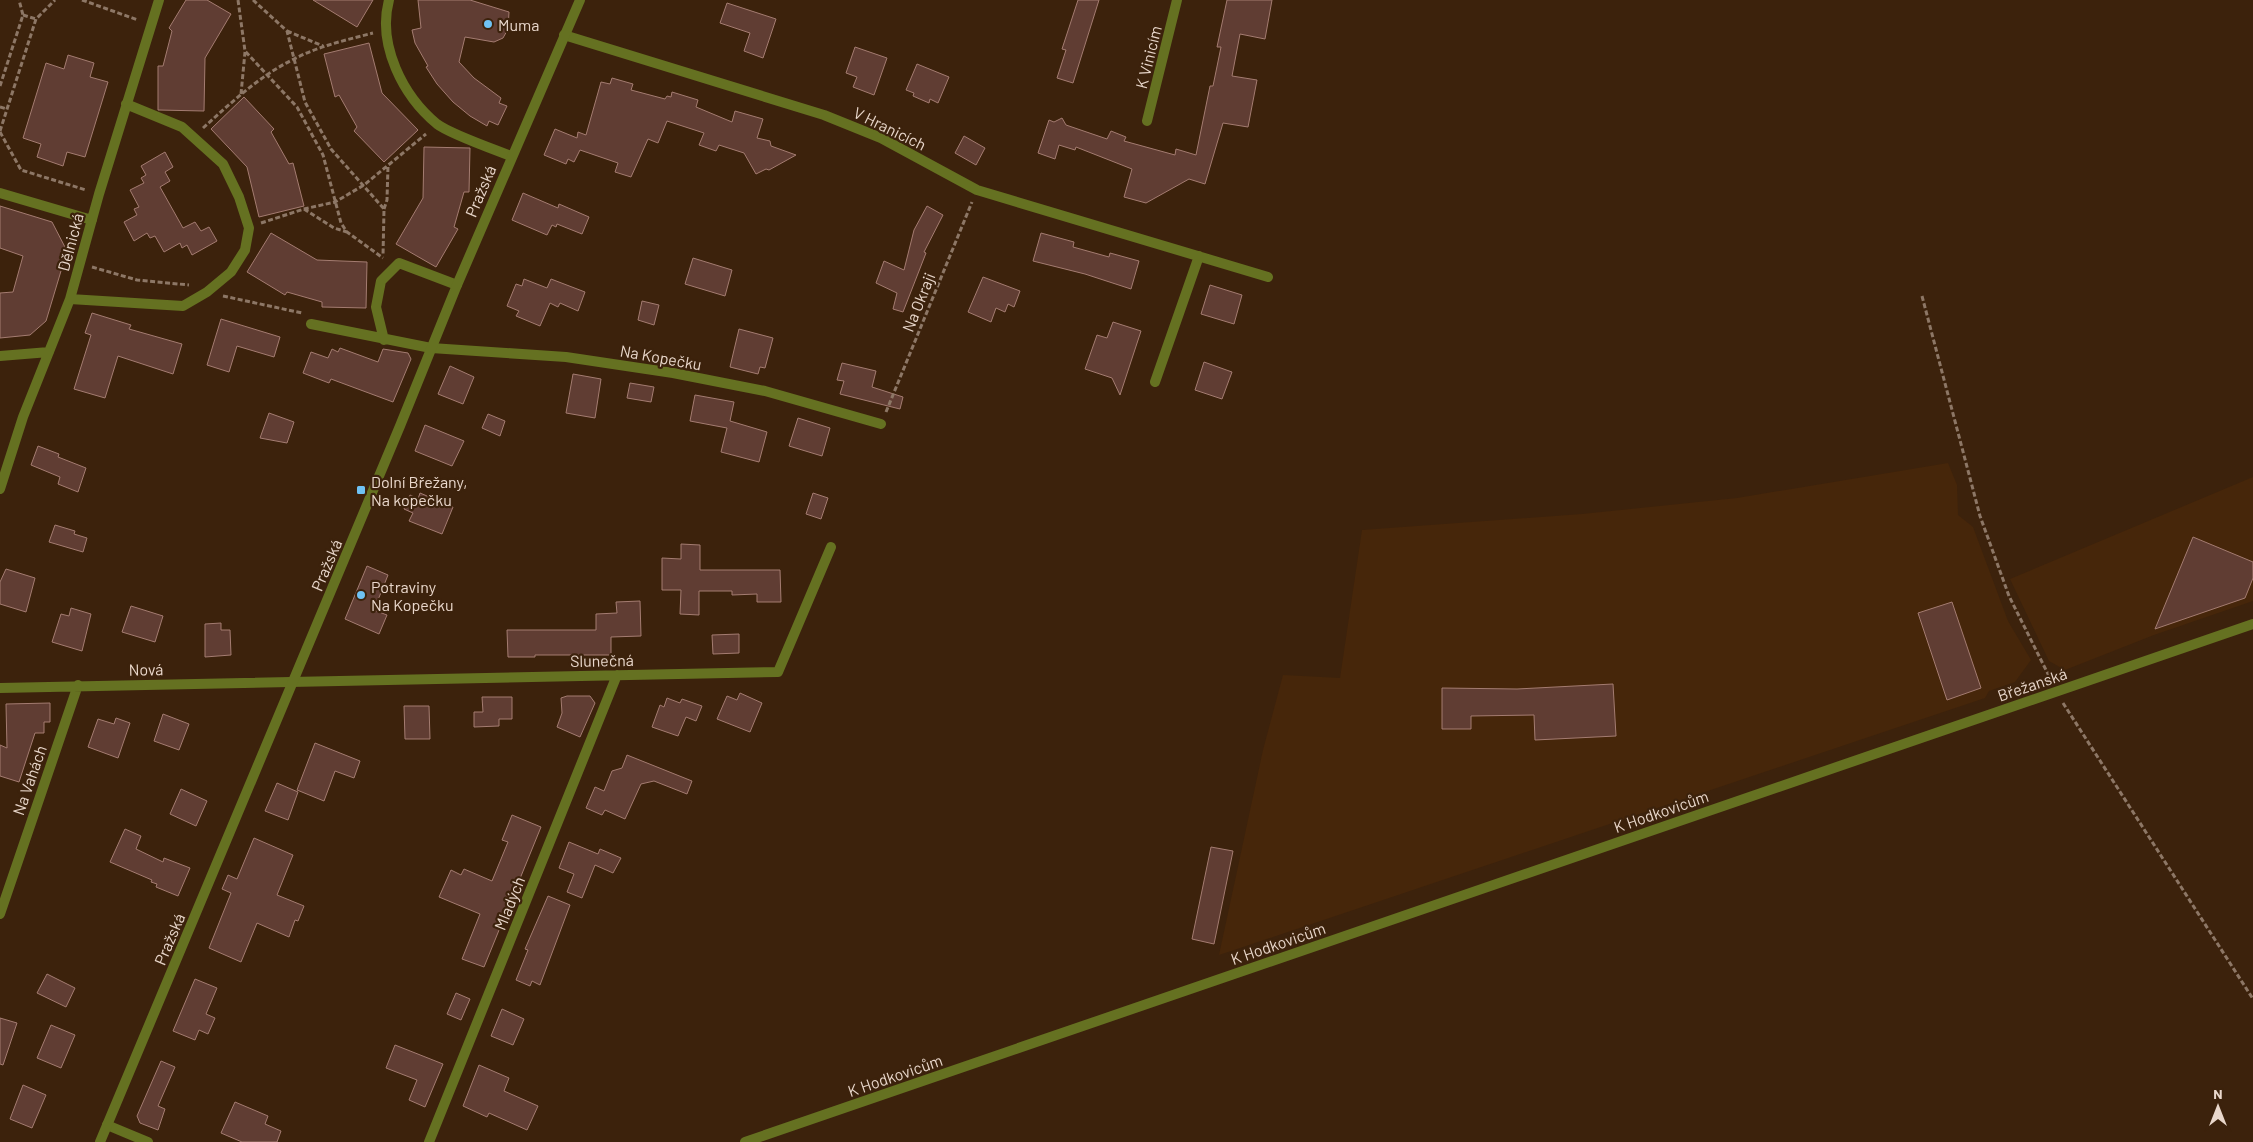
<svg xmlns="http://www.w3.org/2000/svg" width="2253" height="1142" viewBox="0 0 2253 1142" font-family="Barlow,sans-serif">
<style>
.built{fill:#46260a}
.building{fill:#603d33;stroke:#a47c71}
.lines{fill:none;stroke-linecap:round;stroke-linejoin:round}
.path{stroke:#8d7766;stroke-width:3;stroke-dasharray:5 2.5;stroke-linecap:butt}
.minor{stroke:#657121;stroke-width:10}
.tertiary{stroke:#657121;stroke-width:10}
.poi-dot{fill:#6fc2f4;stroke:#3c220c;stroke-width:2}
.labels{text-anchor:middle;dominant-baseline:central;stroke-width:4.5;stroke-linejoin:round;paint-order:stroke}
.poi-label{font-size:16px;fill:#e9d7cb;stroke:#3c220c;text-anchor:start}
.street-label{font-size:16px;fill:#e9d7cb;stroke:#3c220c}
</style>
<rect width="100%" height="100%" fill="#3c220c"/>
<!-- built -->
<path class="built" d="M 1948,463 L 1957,485 L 1958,515 L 1973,527 L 2008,621 L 2031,660 L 2015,682 L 1989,691 L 1985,698 L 1219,955 L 1263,750 L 1283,675 L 1340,678 L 1362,530 L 1582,514 L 1737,498 Z
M 2253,477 L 2253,601 L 2154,635 L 2065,670 L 2049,661 L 2010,579 Z"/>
<!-- building -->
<path class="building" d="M 186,0 L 207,0 L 231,14 L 205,58 L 204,111 L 158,110 L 158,66 L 163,66 L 172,31 L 169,28 Z
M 313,0 L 373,0 L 357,27 Z
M 418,0 L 470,0 L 509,12 L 508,29 L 503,38 L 494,42 L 465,37 L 459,62 L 474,78 L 501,98 L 499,103 L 507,106 L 498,125 L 489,121 L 487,126 L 470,116 L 453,102 L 437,84 L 426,67 L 428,66 L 415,43 L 412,30 L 421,28 Z
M 1078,0 L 1099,0 L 1073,83 L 1057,78 L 1066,50 L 1062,49 Z
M 1227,0 L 1272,0 L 1265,39 L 1240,34 L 1232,76 L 1257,80 L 1248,127 L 1223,123 L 1205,184 L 1189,179 L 1146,203 L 1124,197 L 1132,169 L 1076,147 L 1075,150 L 1059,145 L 1055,159 L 1038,153 L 1049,120 L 1054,122 L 1062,118 L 1066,125 L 1107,139 L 1111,131 L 1126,137 L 1124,141 L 1175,155 L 1176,149 L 1196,155 L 1210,86 L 1213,86 L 1221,47 L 1217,47 Z
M 727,3 L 776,19 L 763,58 L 744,51 L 750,33 L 720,23 Z
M 369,43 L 382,93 L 418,130 L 384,162 L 354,131 L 357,127 L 339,95 L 335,97 L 324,54 Z
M 855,47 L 887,58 L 874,95 L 853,87 L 857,77 L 846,73 Z
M 68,55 L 94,63 L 90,77 L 108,82 L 85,157 L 67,152 L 63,166 L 37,157 L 41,144 L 23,138 L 46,63 L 64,69 Z
M 917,64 L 949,77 L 938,103 L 930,99 L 929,103 L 913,96 L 914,93 L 906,90 Z
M 612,78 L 633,84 L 631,90 L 665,99 L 667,96 L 671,97 L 672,92 L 698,100 L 696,107 L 732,122 L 735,111 L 763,119 L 757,138 L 770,141 L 771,146 L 796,155 L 769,170 L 766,169 L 756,174 L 744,153 L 719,145 L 716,151 L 699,145 L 704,133 L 667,121 L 658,143 L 648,139 L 631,177 L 615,172 L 618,163 L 580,150 L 574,162 L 568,159 L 566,164 L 544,155 L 555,129 L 577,138 L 578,132 L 586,135 L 601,82 L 610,84 Z
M 244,97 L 274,129 L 271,132 L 289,164 L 293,163 L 304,206 L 259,217 L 247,167 L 211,129 Z
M 964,136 L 985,148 L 976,165 L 955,153 Z
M 424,147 L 470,148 L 469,192 L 464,192 L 454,227 L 458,229 L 436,267 L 396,244 L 423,198 Z
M 165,152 L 173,167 L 165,172 L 170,181 L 160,187 L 183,228 L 195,222 L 201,231 L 209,227 L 217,241 L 192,255 L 187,245 L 182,248 L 180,243 L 164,252 L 155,236 L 150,238 L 147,233 L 134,241 L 124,222 L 137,215 L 134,209 L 139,207 L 130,190 L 144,183 L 141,178 L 146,175 L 141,166 Z
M 523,193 L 558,208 L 559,204 L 589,217 L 582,234 L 557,224 L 556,227 L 552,225 L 547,235 L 512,220 Z
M 0,206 L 52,222 L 67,251 L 46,321 L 30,335 L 0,338 L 0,293 L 13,292 L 23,256 L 0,248 Z
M 927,206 L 943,215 L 924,252 L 926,253 L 903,312 L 893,309 L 897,293 L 876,283 L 884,261 L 904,270 L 914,230 Z
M 271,233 L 317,260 L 367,262 L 366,308 L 322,307 L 322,302 L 287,292 L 285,295 L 247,272 Z
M 1041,233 L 1074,242 L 1073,247 L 1109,257 L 1110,253 L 1139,261 L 1131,289 L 1085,274 L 1033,261 Z
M 693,258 L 732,270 L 725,296 L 685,284 Z
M 983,277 L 1020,291 L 1014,307 L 1008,304 L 1005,312 L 996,308 L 991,322 L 968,312 Z
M 524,279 L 547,288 L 551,279 L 585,292 L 578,311 L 560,303 L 558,307 L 550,303 L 540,326 L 516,316 L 519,311 L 507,306 L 516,284 L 522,286 Z
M 1210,285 L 1242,295 L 1234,324 L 1201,314 Z
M 642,301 L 659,305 L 654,325 L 638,320 Z
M 92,313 L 131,325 L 129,329 L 182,344 L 173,374 L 118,356 L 105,398 L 74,389 L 91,335 L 85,333 Z
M 221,319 L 280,337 L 274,357 L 237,346 L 229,372 L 207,365 Z
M 1113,322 L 1141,331 L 1120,395 L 1112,378 L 1085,369 L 1097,335 L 1107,338 Z
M 739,329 L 773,338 L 765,368 L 760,367 L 758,374 L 730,367 Z
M 340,348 L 378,362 L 383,349 L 408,353 L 411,359 L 393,402 L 331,379 L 329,383 L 303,373 L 311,352 L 328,358 L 332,349 L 338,352 Z
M 1204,362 L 1232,372 L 1222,399 L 1195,390 Z
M 842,363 L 876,371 L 872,387 L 903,397 L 900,409 L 840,394 L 844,381 L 837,380 Z
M 450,366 L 474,377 L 463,404 L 438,394 Z
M 573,374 L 601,379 L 595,418 L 566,413 Z
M 630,383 L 654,387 L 651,402 L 627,398 Z
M 695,395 L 734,402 L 730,421 L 767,432 L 759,462 L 721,452 L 727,428 L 690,421 Z
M 269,413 L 294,422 L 287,443 L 260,438 Z
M 488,414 L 505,421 L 500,436 L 482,428 Z
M 798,418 L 830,428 L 822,456 L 789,446 Z
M 425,425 L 464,441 L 452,466 L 415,451 Z
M 38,446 L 59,454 L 58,457 L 86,468 L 78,492 L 58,484 L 60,477 L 31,465 Z
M 420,493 L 453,507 L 442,534 L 409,521 L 413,513 L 404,509 L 410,495 L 418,499 Z
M 813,493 L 828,498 L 821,519 L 806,514 Z
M 55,525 L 75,531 L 74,534 L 87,538 L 83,552 L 49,542 Z
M 2193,537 L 2253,562 L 2253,578 L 2245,598 L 2155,629 Z
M 681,544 L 700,545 L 700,570 L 780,570 L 781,602 L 757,602 L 757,594 L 732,595 L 732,591 L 699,591 L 699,615 L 680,614 L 681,590 L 662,590 L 662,558 L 681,559 Z
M 367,566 L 388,575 L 374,610 L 387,615 L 379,634 L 345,619 Z
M 6,569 L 35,578 L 26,612 L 0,604 L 0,582 Z
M 640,601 L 641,636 L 611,637 L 611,655 L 535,655 L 535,657 L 508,657 L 507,630 L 596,630 L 596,614 L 617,613 L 616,602 Z
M 1952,602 L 1981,688 L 1947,700 L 1918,613 Z
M 131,606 L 163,616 L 155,642 L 122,632 Z
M 71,608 L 91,614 L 82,651 L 52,642 L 61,614 L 69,616 Z
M 221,623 L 221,630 L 230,630 L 231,655 L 205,657 L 205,624 Z
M 739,634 L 739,653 L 713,654 L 712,635 Z
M 1613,684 L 1616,736 L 1535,740 L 1534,715 L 1471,716 L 1471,729 L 1442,729 L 1442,688 L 1517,689 Z
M 740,693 L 762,703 L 750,732 L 717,719 L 727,696 L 737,700 Z
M 567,696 L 590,696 L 595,703 L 580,737 L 557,727 L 562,713 L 561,698 Z
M 482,697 L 512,697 L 512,719 L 499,719 L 499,726 L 474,727 L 474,712 L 483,712 Z
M 667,698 L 680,703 L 682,699 L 702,706 L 696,721 L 686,717 L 678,736 L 652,727 L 660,705 L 664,707 Z
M 50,703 L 50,722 L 44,722 L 44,733 L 35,733 L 19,782 L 0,776 L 0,745 L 7,748 L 6,704 Z
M 404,706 L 429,706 L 430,739 L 405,739 Z
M 163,714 L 189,724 L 179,750 L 154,741 Z
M 116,718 L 130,723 L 118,758 L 88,747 L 98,719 L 114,724 Z
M 315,743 L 360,761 L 354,778 L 335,771 L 324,801 L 297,790 Z
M 627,755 L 692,781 L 687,794 L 654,781 L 641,784 L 625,819 L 605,810 L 602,815 L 586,808 L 595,787 L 604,791 L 612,771 L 622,768 Z
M 277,783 L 298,792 L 288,820 L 265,811 Z
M 181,789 L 207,801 L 196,826 L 170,814 Z
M 512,815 L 541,827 L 484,967 L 462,959 L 480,914 L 439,897 L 451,870 L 461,875 L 464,869 L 492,881 L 508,842 L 502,840 Z
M 125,829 L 141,836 L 136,849 L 163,862 L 164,858 L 190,868 L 178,896 L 156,887 L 157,884 L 151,882 L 152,880 L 110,862 Z
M 254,838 L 293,855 L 277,895 L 304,906 L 298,921 L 295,920 L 289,937 L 257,923 L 241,962 L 209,948 L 231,893 L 222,889 L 228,875 L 237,879 Z
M 569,842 L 598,854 L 600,849 L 621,858 L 613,873 L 595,865 L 582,898 L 567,892 L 574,874 L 559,868 Z
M 1211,847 L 1233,851 L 1214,944 L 1192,939 Z
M 548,896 L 570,905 L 540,985 L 532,981 L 530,986 L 516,980 L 528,950 L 525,949 Z
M 47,974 L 75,988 L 66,1007 L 37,993 Z
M 195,979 L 217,988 L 206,1014 L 215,1018 L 208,1034 L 199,1030 L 195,1040 L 173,1031 Z
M 456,993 L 470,999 L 461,1020 L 447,1014 Z
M 502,1009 L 524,1019 L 513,1045 L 491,1036 Z
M 0,1018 L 17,1023 L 3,1065 L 0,1064 Z
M 51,1025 L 75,1035 L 61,1068 L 37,1058 Z
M 395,1045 L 443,1064 L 425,1107 L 409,1100 L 417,1080 L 386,1068 Z
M 161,1061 L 175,1067 L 158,1106 L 165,1109 L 158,1130 L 140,1123 L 137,1116 Z
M 479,1065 L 509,1078 L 504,1091 L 538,1106 L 527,1130 L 489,1113 L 487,1117 L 463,1106 Z
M 23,1085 L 46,1095 L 32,1128 L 10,1119 Z
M 235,1102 L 268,1116 L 265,1124 L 281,1131 L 277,1142 L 242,1142 L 221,1133 Z"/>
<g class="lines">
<!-- path -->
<path class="path" d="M 82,0 L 138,20
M 238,0 L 245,51 L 297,107 L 323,155 L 341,223 L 347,232 L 383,258
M 253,0 L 287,31 L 305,102 L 331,149 L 384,209 L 383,256
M 23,15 L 36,19
M 287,31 L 323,46
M 0,86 L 23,15 L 19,0
M 241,94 L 245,52
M 0,107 L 7,109
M 203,128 C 231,103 259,76 294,59 C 319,46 346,40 373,33
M 0,131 L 36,19 L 55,0
M 0,132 L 21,170 L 86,190
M 304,209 L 334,228 L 347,232
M 384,209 L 387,200 L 388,166
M 261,223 L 304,209 L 335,202 L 364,185 L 426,134
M 92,267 L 137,280 L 189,285
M 223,296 L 302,313
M 1922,296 L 1980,516 L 2009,596 L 2051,680
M 886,412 L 972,202
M 2063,703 L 2253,999"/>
<!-- minor -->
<path class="minor" d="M 389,0 C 377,45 403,96 437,124 C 450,134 493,149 511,156
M 564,35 L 824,115 L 881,138 L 977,190 L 1268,277
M 1147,121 L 1177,0
M 0,193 L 92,220
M 70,299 L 183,306 L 207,292 L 231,272 L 245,250 L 249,228 L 239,197 L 223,164 L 182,127 L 126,104
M 311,324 L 431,348 L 566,357 L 673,373 L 765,391 L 881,424
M 384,340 L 376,307 L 381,281 L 399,263 L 457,285
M 0,356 L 49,352
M 1155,382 L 1199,256
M 0,489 L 23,417 L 70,299 L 99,194 L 159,0
M 0,688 L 778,672 L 831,547
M 0,914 L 78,685
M 107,1125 L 148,1142
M 429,1142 L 617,675"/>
<!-- tertiary -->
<path class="tertiary" d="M 100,1142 L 400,426 L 457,285 L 580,0
M 745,1142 L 2253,624"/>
</g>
<!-- markers -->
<g class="poi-dot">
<circle cx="488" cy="24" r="5"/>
<rect x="356" y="485" width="10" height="10" rx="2.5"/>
<circle cx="361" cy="595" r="5"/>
</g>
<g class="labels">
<!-- poi labels -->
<g class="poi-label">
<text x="498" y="24">Muma</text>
<text x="371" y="481">Dolní Břežany,<tspan x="371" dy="18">Na kopečku</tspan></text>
<text x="371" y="586">Potraviny<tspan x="371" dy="18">Na Kopečku</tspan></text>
</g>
<!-- street labels -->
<g class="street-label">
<text transform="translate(1148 57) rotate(-76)">K Vinicím</text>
<text transform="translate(890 128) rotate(26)">V Hranicích</text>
<text transform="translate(480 191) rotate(-67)">Pražská</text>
<text transform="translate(70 242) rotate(-75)">Dělnická</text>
<text transform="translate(918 302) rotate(-68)">Na Okraji</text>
<text transform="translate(661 357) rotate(10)">Na Kopečku</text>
<text transform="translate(326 565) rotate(-67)">Pražská</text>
<text transform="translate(602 660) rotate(-1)">Slunečná</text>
<text transform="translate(146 669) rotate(-1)">Nová</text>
<text transform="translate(2032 684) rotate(-19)">Břežanská</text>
<text transform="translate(29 780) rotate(-71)">Na Vahách</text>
<text transform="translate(1661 811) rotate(-19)">K Hodkovicům</text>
<text transform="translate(509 903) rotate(-68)">Mladých</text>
<text transform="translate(169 939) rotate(-67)">Pražská</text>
<text transform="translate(1278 943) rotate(-19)">K Hodkovicům</text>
<text transform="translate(895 1075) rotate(-19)">K Hodkovicům</text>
</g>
</g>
<!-- north arrow -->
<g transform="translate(2218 1107)" stroke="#3c220c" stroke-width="4" paint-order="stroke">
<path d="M0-4L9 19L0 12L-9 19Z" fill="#e9d7cb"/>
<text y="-8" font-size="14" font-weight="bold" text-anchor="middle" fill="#e9d7cb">N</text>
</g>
</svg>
